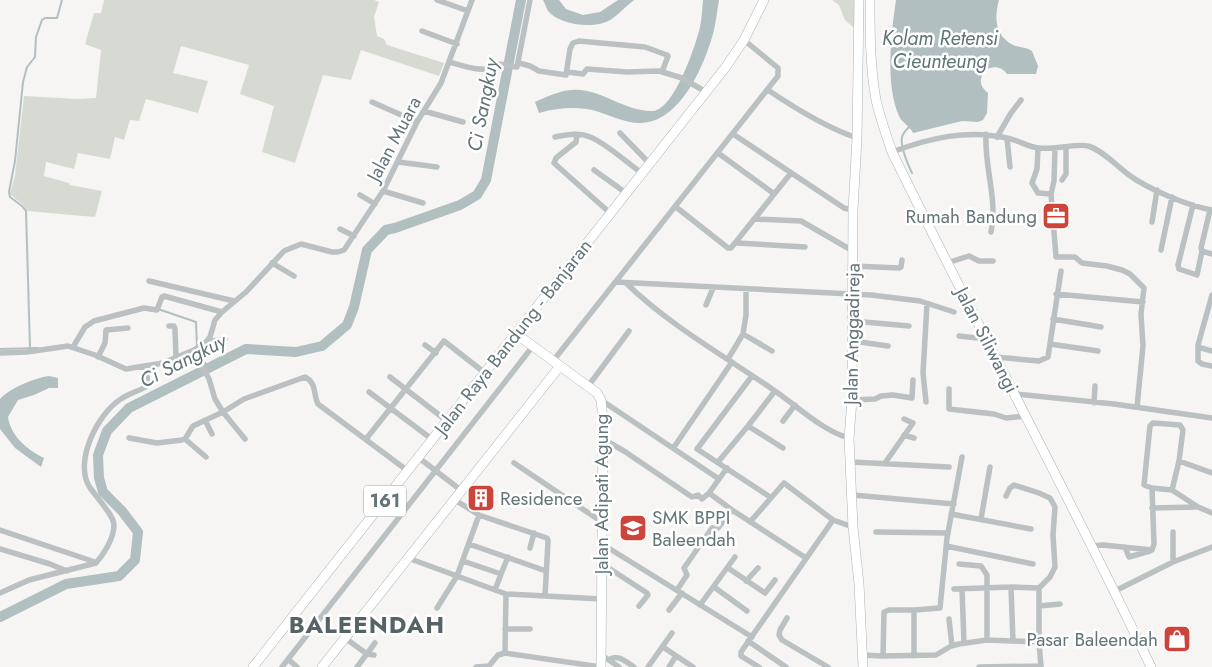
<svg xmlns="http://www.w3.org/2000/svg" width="1212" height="667" viewBox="0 0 1212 667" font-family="Jost,sans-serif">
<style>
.green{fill:#d6dad3}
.water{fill:#b1bfc1}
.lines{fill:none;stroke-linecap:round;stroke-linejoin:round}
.stream{stroke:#b1bfc1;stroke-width:2}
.river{stroke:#b1bfc1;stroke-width:10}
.secondary-casing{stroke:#adb4b7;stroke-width:10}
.primary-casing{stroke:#afb4b6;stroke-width:10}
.minor{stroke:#bbc0c2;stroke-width:5.5}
.secondary{stroke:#fff;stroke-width:9}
.primary{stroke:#fff;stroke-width:9}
.labels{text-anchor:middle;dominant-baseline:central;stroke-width:5;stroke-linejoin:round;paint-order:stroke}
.shield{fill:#fff;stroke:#929ea2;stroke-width:1}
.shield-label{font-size:18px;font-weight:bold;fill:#64757a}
.street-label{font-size:19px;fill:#64757a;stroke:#fff}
.poi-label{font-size:19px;fill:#64757a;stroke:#fff;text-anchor:end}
.water-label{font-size:20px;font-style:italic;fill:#5f7476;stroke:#fff}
.district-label{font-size:24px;font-weight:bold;letter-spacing:1px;fill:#556266;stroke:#fff}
</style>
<rect width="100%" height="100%" fill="#f6f5f3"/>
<!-- green -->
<path class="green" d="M 104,0 L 374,0 L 379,2 L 374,17 L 377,36 L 384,39 L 387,45 L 444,63 L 439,76 L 361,50 L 351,80 L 323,75 L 295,163 L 262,152 L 274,106 L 240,94 L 249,65 L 181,46 L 173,73 L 208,81 L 198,113 L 146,99 L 139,121 L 130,120 L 124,140 L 115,137 L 110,159 L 78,153 L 74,169 L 46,162 L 44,176 L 69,183 L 70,185 L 102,191 L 95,217 L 27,211 L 23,205 L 10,194 L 15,175 L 24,96 L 77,99 L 96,98 L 101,50 L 85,44 L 94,13 L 101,13 Z
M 819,0 L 856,0 L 854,28 L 845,20 L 839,5 L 832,0 Z"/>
<!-- water -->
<path class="water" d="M 543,0 L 559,0 L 566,9 L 583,15 L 600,12 L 618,0 L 634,0 C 624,7 615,20 603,23 C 587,28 559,24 548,11 C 546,8 545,3 543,0 Z
M 703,0 L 719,0 C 717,11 716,23 713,34 C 704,66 680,123 640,123 C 625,123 609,115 596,111 C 577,106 558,108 539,113 L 535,102 C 546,97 559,91 571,90 C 600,87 624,112 653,111 C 674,110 696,45 700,27 C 702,18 702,9 703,0 Z
M 896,0 L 999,0 C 994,18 995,36 1013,45 C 1020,48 1026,47 1032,51 L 1038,66 L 1036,74 L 1007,74 C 1001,66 993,66 985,70 C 979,79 979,86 988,93 L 987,113 L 983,120 L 978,122 L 962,121 L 913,133 C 910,126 902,123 899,116 C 885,84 891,34 896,0 Z
M 49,376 L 58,378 L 58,388 L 49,388 L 34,395 L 18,400 L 8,417 C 11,437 28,450 44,458 L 41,467 L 15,448 L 0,429 L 0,399 C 10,388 34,378 49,376 Z"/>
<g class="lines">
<!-- stream -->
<path class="stream" d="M 909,127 C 906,130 903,133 902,137 C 900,146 908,165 912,173
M 158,309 L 196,322 L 197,347
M 30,348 L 26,211 L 22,206 L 10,197 L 9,192 L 15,161 L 23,82 L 27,67 L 35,57 L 36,37 L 42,20 L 45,18 L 57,18 L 62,0
M 0,349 L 38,348
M 200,356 L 209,368"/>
<!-- river -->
<path class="river" d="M 0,617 L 66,584 L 119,576 L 135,560 L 138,532 L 122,511 L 103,492 L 99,478 L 98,455 L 107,431 L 129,408 L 246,349 L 296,352 L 322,346 L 347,325 L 354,307 L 367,250 L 386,230 L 395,228 L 460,205 L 477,195 L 486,180 L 521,0"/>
<defs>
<path id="secondary" d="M 859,0 L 857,138 L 853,210 L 852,400 L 849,438 L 853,527 L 859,584 L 863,667
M 870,0 C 870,33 870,67 876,100 C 880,118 886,134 892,152 C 976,324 1068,493 1151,667
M 515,333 L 597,393 L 601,400 L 603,419 L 601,667
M 322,667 L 560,366"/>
<path id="primary" d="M 253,667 L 725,68 L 744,40 L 764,0"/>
</defs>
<!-- secondary casing -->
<use href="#secondary" class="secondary-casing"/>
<!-- primary casing -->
<use href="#primary" class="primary-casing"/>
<!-- minor -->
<path class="minor" d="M 437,0 L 468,11
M 422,31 L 457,44
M 449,62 C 464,66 486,75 499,64 L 517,67 L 530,0
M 519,63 L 530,66 L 539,71 L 566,75 L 570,49 L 573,43 L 579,41 L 645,47 L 667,55 L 668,56 L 662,72
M 567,72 L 583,74 L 587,69 L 627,72 L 659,71 L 682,78 L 706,92
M 768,90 C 796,109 825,127 857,138
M 372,102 L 417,122
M 424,111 L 463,122
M 620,133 L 649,163
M 733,134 L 844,208 L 853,210
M 986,134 C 984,167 998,199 991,232
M 577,135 L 576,142 L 556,158 L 554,163 L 610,213
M 555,137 C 566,135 579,132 590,137 C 606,143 627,163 642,173
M 997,137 L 1011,113 L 1021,100
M 1007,138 L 1010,167
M 1038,148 L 1037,169 L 1032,183 L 1038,193 L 1051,194
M 1055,149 L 1054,181 L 1051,194 L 1056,257 L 1075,257 L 1082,263 L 1107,266 L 1122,270 L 1130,274 L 1144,288 L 1141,314 L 1143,346 L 1137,407
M 892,152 C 930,138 967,129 1007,138 C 1018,140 1028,147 1039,148 C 1053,150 1079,143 1088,146 C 1102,150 1117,166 1129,175 C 1148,189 1188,206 1212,210
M 718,153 L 773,193
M 398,162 L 437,167
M 594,170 L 626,193
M 1062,180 L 1066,174 L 1066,148
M 383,191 L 423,203
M 360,195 L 375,204
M 1193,205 L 1178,265 L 1179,269 L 1197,275 L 1202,251
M 676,207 L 728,248 L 731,248 L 791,173
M 1210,210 L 1201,248 L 1202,251 L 1212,254
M 754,219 L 801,221 L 853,251
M 1152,222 L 1157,190
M 340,229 L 354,236
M 737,243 L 805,247
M 1161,250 L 1172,197
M 272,263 L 294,276
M 947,263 L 969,256 L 979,261 L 993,261
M 853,266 L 899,268 L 901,267 L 902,260
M 149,281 L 234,301
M 616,282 L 871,295 L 920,301 L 954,312
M 626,283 C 669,325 726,357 775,391 C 797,406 823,431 849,438
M 1056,294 L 1143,302
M 1212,295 L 1198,345 L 1198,361 L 1202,364 L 1212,366
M 706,305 L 713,288
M 1053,319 L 1101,327
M 853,321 L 909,326
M 169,326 L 174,326 L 175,329 L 176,358
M 743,334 L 772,351
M 959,336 L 986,339
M 853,341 L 888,346
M 206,342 L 225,339
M 1050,344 L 1098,351
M 425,345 L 436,353
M 73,347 L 85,327 L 94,321 L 144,308 L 157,310 L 162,297 L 164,296 L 222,312
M 1198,347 L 1212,351
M 194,350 L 209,379 L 215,399 L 223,412 L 245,439
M 0,353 L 27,352 L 68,346 L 95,355 L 126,369 L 163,363 L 194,350 L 206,342 L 210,337 L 215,320 L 222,312 L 246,292 L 284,251 L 301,244 L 332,252 L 338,252 L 344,250 L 383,191 L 417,122 L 441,83 L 472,0
M 98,357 L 105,343 L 106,330 L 128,328
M 995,357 L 1039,361 L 1048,357 L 1061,271
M 728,359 L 743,334 L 746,315 L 746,290
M 553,361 L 778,76 L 778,68 L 744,40
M 752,376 L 697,449 L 770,497
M 390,377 L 447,421
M 589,385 L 629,331
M 949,389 L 949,409 L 994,414 L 1006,418 L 1026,416
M 369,392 L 433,440
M 1015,394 L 1114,404 L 1212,418
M 601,400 L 719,479
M 852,400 L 875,399 L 881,396 L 893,395 L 912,398 L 913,380
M 926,402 L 923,373 L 927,304
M 1094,403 L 1095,386
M 205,420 L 212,434
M 783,421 L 795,405
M 748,426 L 783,448
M 904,435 L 914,438
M 129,438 L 157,443 L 182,440 L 185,439 L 193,426 L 223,412 L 244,399 L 305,377 C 317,383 313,394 318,404 L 408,471
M 185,439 L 206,457
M 366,439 L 444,341 L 485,373
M 603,439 L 624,451 L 692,497 L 698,495 L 702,499 L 709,493
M 674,447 L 732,362
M 419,458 L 462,491
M 1179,461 L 1212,473
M 718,462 L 748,426 L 775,391
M 851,462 L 949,467
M 514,463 L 602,522
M 885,463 L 913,423 L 904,419
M 727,468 L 709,493 L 732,510 L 806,558
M 1152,488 L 1154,544 L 1152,550
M 1172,490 L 1179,461 L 1183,430 L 1180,425 L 1153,423 L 1150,426 L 1144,485 L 1152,488 L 1172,490 L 1198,507 L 1212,513
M 853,495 L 954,504
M 1006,496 L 1010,488 L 1014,485 L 1039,493 L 1050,498 L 1055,507 L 1053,535 L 1055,567 L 1050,577 L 1039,588 L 1039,642 L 1041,667
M 455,500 L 479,515 L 547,538 L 548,541 L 545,596
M 1152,508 L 1197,507
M 951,514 L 1031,529
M 981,519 L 990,467
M 750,522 L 784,483 L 833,520 L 853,527
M 0,530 L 95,562
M 876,532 L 948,533
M 469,544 L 546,571
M 602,544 L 752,637
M 946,546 L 1033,564
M 1092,546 L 1103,545 L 1152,550
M 1125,547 L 1129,557 L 1150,551
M 530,548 L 534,533
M 0,549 L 50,564 L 67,571
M 408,558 L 506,594 L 601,599
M 463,561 L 501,574 L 495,590
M 1173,562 L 1173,532
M 601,563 L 647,593 L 648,595 L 639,606
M 728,568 L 765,593 L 775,580
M 501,574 L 508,557
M 746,581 L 758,568
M 714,587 L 747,611
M 1011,587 L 1013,641
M 954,589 L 1011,587 L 1039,588
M 962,589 L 964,643
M 677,590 L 687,575 L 684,568 L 712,528 L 718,528 L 732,510
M 1115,591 L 1173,562 L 1212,547
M 0,593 L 29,580 L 96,563 C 104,554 114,538 114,525 C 114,515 95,496 89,486 C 74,461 98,413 121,399 C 129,393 140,391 149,385 L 145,367
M 700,605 L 735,557
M 1039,606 L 1060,604
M 437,608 L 457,576 L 479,515
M 669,610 L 682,593
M 914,610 L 940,608 L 947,538 L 962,457
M 787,618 L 780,630 L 779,635 L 782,640 L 828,667
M 949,619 L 952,646
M 505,629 L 530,629
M 345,638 L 367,654 L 374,655
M 987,640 L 1039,642
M 748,641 L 786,667
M 663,647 L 693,667
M 505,653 L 506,594
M 861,655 L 883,656 L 936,655 L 951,646 L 959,644 L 987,640 L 987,575 L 981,566 L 959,564
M 883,656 L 884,612 L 889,610 L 914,610 L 914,656
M 606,658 L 619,667
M 288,659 L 297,667
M 609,660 C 617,653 626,662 634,667
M 282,667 L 533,346
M 357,667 L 375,643
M 476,667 L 489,666 L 498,655 L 505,653 L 601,667
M 648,667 L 672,633
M 669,667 L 676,656
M 759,667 L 741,656 L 741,652 L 833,520
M 979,667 L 1041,666"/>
<!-- secondary -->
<use href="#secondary" class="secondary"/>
<!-- primary -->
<use href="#primary" class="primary"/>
</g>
<!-- icons -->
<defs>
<symbol id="office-square" viewBox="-11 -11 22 22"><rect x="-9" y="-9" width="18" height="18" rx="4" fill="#cd443b" stroke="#fff"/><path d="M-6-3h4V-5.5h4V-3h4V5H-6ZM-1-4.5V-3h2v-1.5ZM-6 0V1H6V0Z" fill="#fff"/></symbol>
<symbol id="building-square" viewBox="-11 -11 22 22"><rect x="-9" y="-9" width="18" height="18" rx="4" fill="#cd443b" stroke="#fff"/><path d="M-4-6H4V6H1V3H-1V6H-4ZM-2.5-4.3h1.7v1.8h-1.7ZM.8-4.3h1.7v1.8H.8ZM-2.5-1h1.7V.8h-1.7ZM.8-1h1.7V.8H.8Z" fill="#fff"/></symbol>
<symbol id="school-square" viewBox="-11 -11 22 22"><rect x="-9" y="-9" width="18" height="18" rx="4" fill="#cd443b" stroke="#fff"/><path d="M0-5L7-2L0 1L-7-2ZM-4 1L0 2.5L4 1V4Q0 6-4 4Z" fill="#fff"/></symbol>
<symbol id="shop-square" viewBox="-11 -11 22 22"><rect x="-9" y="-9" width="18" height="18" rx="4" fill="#cd443b" stroke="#fff"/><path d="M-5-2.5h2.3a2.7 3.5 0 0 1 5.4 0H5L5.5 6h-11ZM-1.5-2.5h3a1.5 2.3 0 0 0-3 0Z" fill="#fff"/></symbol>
</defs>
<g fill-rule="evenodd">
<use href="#office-square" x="1040" y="200" width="32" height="32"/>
<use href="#building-square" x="465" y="482" width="32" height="32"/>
<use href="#school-square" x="617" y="512" width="32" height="32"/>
<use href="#shop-square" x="1161" y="623" width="32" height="32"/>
</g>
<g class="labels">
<!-- shield labels -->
<rect class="shield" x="364" y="485.5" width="42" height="31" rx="4"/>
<g class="shield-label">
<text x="385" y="501">161</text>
</g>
<!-- street labels -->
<g class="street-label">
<text transform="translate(394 139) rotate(-62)">Jalan Muara</text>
<text transform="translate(852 334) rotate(-89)">Jalan Anggadireja</text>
<text transform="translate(513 337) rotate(-52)">Jalan Raya Bandung - Banjaran</text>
<text transform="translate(987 340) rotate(63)">Jalan Siliwangi</text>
<text transform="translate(601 494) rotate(-90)">Jalan Adipati Agung</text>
</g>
<!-- poi labels -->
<g class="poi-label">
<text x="1037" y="216">Rumah Bandung</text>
<text x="500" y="498" text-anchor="start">Residence</text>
<text x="652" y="517" text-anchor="start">SMK BPPI<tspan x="652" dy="22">Baleendah</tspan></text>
<text x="1158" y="639">Pasar Baleendah</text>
</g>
<!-- water labels -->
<g class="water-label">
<text x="940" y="38">Kolam Retensi<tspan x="940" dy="23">Cieunteung</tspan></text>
<text transform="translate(483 105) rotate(-79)">Ci Sangkuy</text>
<text transform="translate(183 361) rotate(-27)">Ci Sangkuy</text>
</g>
<!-- district labels -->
<g class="district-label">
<text x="367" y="624">BALEENDAH</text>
</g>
</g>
</svg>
